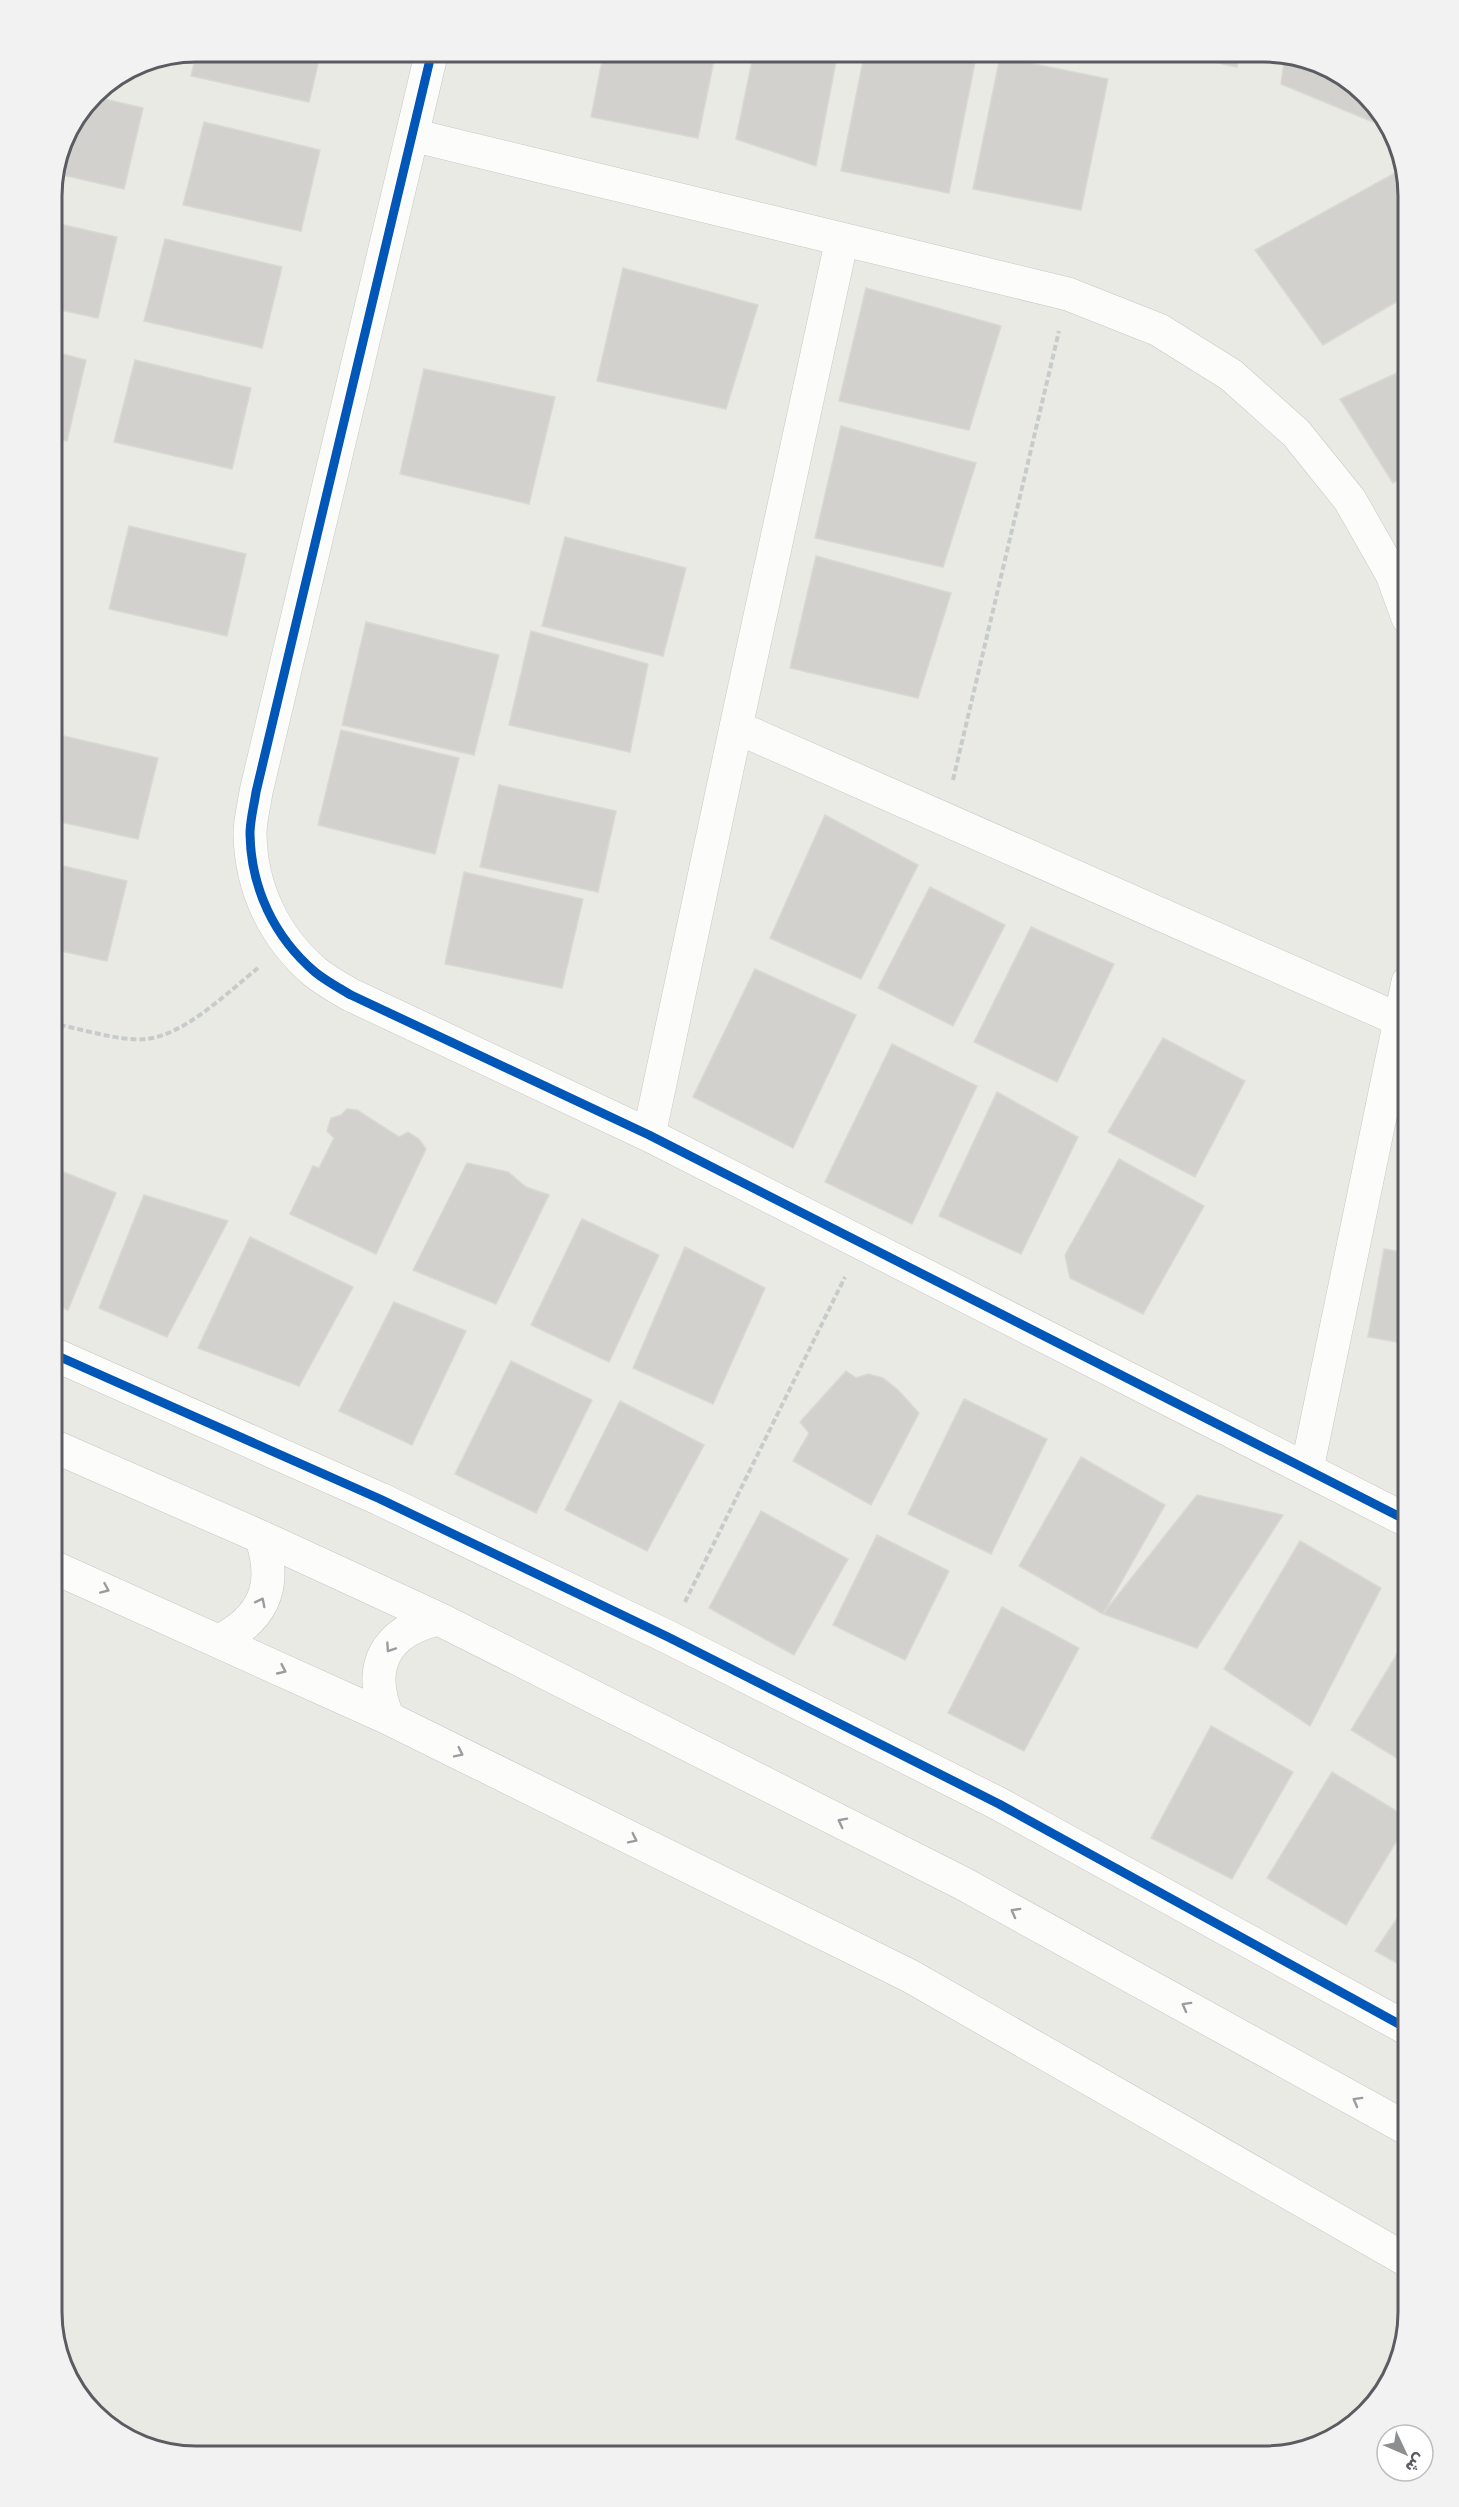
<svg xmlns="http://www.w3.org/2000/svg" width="1459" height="2507" viewBox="0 0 1459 2507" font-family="Rubik,Vazirmatn,sans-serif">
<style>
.building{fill:#d2d1ce;stroke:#d9d8d3;stroke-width:1.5}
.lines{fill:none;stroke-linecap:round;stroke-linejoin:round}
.street-casing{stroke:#c7c8c6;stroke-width:34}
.secondary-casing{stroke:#c5c6c5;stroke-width:34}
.path{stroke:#c7ccca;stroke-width:4;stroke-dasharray:6 3;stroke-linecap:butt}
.street{stroke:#fcfcfb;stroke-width:33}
.secondary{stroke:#fcfcfb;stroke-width:33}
.cycleway-casing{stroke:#fff;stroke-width:13}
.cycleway{stroke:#0057b8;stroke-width:9}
.oneway{stroke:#9b9c9f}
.rim{fill:none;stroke:#5a5c62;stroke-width:3}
</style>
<rect width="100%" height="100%" fill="#eaeae4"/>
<!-- building -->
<path class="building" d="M 197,51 L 321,51 L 309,102 L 191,76 Z
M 604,51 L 716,51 L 698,138 L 591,117 Z
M 754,51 L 838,51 L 816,166 L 736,139 Z
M 865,51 L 923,51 L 975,62 L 949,193 L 841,171 Z
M 1166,51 L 1240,51 L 1237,67 Z
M 1285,55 L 1344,75 L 1376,112 L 1373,122 L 1281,84 Z
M 1000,57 L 1108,79 L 1081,210 L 973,189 Z
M 92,96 L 143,108 L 124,189 L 54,173 L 62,140 Z
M 204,122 L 320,150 L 301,231 L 183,205 Z
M 1395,173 L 1408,195 L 1408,295 L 1323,345 L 1255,250 Z
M 51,222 L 117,237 L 98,318 L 51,308 Z
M 165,239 L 282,267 L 262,348 L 144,321 Z
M 623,268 L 758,305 L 726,409 L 597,381 Z
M 866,288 L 1001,326 L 969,430 L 839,401 Z
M 51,351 L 86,360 L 67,441 L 51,437 Z
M 135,360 L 251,388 L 232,469 L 114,442 Z
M 1408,368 L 1408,475 L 1393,483 L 1340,399 Z
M 424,369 L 555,397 L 529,504 L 400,474 Z
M 841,426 L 976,463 L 943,567 L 815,538 Z
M 129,526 L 246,554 L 227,636 L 109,609 Z
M 565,537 L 686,568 L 663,656 L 542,626 Z
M 816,556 L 951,593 L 918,698 L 790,668 Z
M 366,622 L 499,655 L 474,755 L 342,725 Z
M 531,631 L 648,664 L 630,752 L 509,725 Z
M 341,730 L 459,758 L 435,854 L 318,825 Z
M 51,733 L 158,758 L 138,839 L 51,820 Z
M 499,785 L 616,811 L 598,892 L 480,867 Z
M 825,815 L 918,865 L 861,979 L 770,938 Z
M 51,863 L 127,881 L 107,961 L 51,949 Z
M 464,872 L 583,899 L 562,988 L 445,964 Z
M 930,887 L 1005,925 L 953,1026 L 878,988 Z
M 1031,927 L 1114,964 L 1057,1082 L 974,1042 Z
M 755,969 L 856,1015 L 793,1148 L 693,1097 Z
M 1163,1038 L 1245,1081 L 1195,1177 L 1108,1132 Z
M 892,1044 L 977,1086 L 912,1224 L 825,1182 Z
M 997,1092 L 1078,1137 L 1021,1254 L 939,1216 Z
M 347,1109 L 357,1110 L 399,1137 L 408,1132 L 419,1139 L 426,1149 L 376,1254 L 290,1214 L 313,1166 L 319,1168 L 334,1138 L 327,1131 L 331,1118 L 341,1115 Z
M 1119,1159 L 1204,1206 L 1143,1314 L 1070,1278 L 1065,1255 Z
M 467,1163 L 508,1172 L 526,1187 L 549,1195 L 496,1304 L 413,1270 Z
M 51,1167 L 116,1193 L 68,1310 L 51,1303 Z
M 144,1195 L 228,1221 L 167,1337 L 99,1308 Z
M 582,1219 L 659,1255 L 609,1362 L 531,1325 Z
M 250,1237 L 353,1287 L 299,1386 L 198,1348 Z
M 685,1247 L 765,1288 L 713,1404 L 633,1368 Z
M 1384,1249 L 1408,1253 L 1408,1344 L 1368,1337 Z
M 394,1302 L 466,1331 L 412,1445 L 339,1411 Z
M 511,1361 L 592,1400 L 536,1513 L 455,1474 Z
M 846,1371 L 856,1378 L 868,1374 L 883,1378 L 898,1390 L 919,1413 L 871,1505 L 793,1461 L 809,1433 L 800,1422 Z
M 964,1399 L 1047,1439 L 991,1554 L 908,1514 Z
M 620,1401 L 704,1445 L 647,1551 L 565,1510 Z
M 1081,1457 L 1165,1505 L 1103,1614 L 1019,1566 Z
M 1197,1495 L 1283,1515 L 1197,1648 L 1103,1614 Z
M 761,1511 L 848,1559 L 794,1655 L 709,1608 Z
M 877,1535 L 949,1571 L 905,1660 L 833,1625 Z
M 1300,1541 L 1381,1588 L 1310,1726 L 1224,1669 Z
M 1002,1607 L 1079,1648 L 1024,1751 L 948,1713 Z
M 1408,1636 L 1408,1765 L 1351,1730 Z
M 1211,1726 L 1293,1772 L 1232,1879 L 1151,1838 Z
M 1332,1772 L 1408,1818 L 1408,1822 L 1346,1925 L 1267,1878 Z
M 1408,1902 L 1408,1969 L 1375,1951 Z"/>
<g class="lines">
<defs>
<path id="street" d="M 432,51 L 256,792 C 254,806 250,820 250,834 C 251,888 274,937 315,972 C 326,981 339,988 351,995 L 649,1135 L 1408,1521
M 412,135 L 1068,294 L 1159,330 L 1231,375 L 1296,433 L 1350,500 L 1392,574 L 1408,618
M 736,727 L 1400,1020
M 649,1135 L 736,727 L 842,239
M 1307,1469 L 1408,982"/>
<path id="secondary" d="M 51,1353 L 380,1499 L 668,1637 L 999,1804 L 1408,2029
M 51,1445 L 261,1537 L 439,1619 L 962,1883 L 1408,2129
M 51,1566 L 388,1718 L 910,1976 L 1408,2261
M 219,1641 C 264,1618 278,1585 261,1537
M 388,1718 C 366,1667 385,1631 439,1619"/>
</defs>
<!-- street casing -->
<use href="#street" class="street-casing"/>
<!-- secondary casing -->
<use href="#secondary" class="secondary-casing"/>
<!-- path -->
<path class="path" d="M 953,780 L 1059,331
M 51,1023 C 78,1028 121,1042 146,1039 C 185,1035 228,992 258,968
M 685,1602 L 845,1277"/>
<!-- street -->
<use href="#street" class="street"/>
<!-- secondary -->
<use href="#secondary" class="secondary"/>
<defs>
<path id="cycleway" d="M 432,51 L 256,792 C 254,806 250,820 250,834 C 251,888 274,937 315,972 C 326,981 339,988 351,995 L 649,1135 L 1408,1521
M 51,1353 L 380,1499 L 668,1637 L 999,1804 L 1408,2029"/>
</defs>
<!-- cycleway casing -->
<use href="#cycleway" class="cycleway-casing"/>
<!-- cycleway -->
<use href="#cycleway" class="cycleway"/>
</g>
<!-- one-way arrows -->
<defs><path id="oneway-chevron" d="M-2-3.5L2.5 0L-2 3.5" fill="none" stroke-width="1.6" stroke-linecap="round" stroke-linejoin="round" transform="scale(1.5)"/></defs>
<g class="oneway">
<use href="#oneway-chevron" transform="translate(105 1589) rotate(24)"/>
<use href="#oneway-chevron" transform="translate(261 1602) rotate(-63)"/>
<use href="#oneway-chevron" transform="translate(390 1648) rotate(124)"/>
<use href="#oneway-chevron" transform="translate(282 1670) rotate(25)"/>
<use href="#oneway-chevron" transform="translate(459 1753) rotate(26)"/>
<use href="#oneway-chevron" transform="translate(842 1822) rotate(-153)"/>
<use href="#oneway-chevron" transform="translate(633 1839) rotate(26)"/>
<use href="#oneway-chevron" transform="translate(1015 1912) rotate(-151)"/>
<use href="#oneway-chevron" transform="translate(1186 2006) rotate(-151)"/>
<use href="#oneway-chevron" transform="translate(1357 2101) rotate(-151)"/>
</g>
<!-- crop -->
<path d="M0 0H1459V2507H0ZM196 62H1264A134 134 0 0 1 1398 196V2312A134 134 0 0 1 1264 2446H196A134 134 0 0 1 62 2312V196A134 134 0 0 1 196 62Z" fill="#f2f2f2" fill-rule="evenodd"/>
<path class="rim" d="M196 62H1264A134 134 0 0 1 1398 196V2312A134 134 0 0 1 1264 2446H196A134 134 0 0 1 62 2312V196A134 134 0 0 1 196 62Z"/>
<!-- north arrow -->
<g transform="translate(1405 2453) rotate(134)"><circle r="28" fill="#ffffff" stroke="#bdbec0" stroke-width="1.5"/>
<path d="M0-4.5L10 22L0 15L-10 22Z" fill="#8c8e90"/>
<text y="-9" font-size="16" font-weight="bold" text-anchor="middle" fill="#5a5c62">ش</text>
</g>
</svg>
